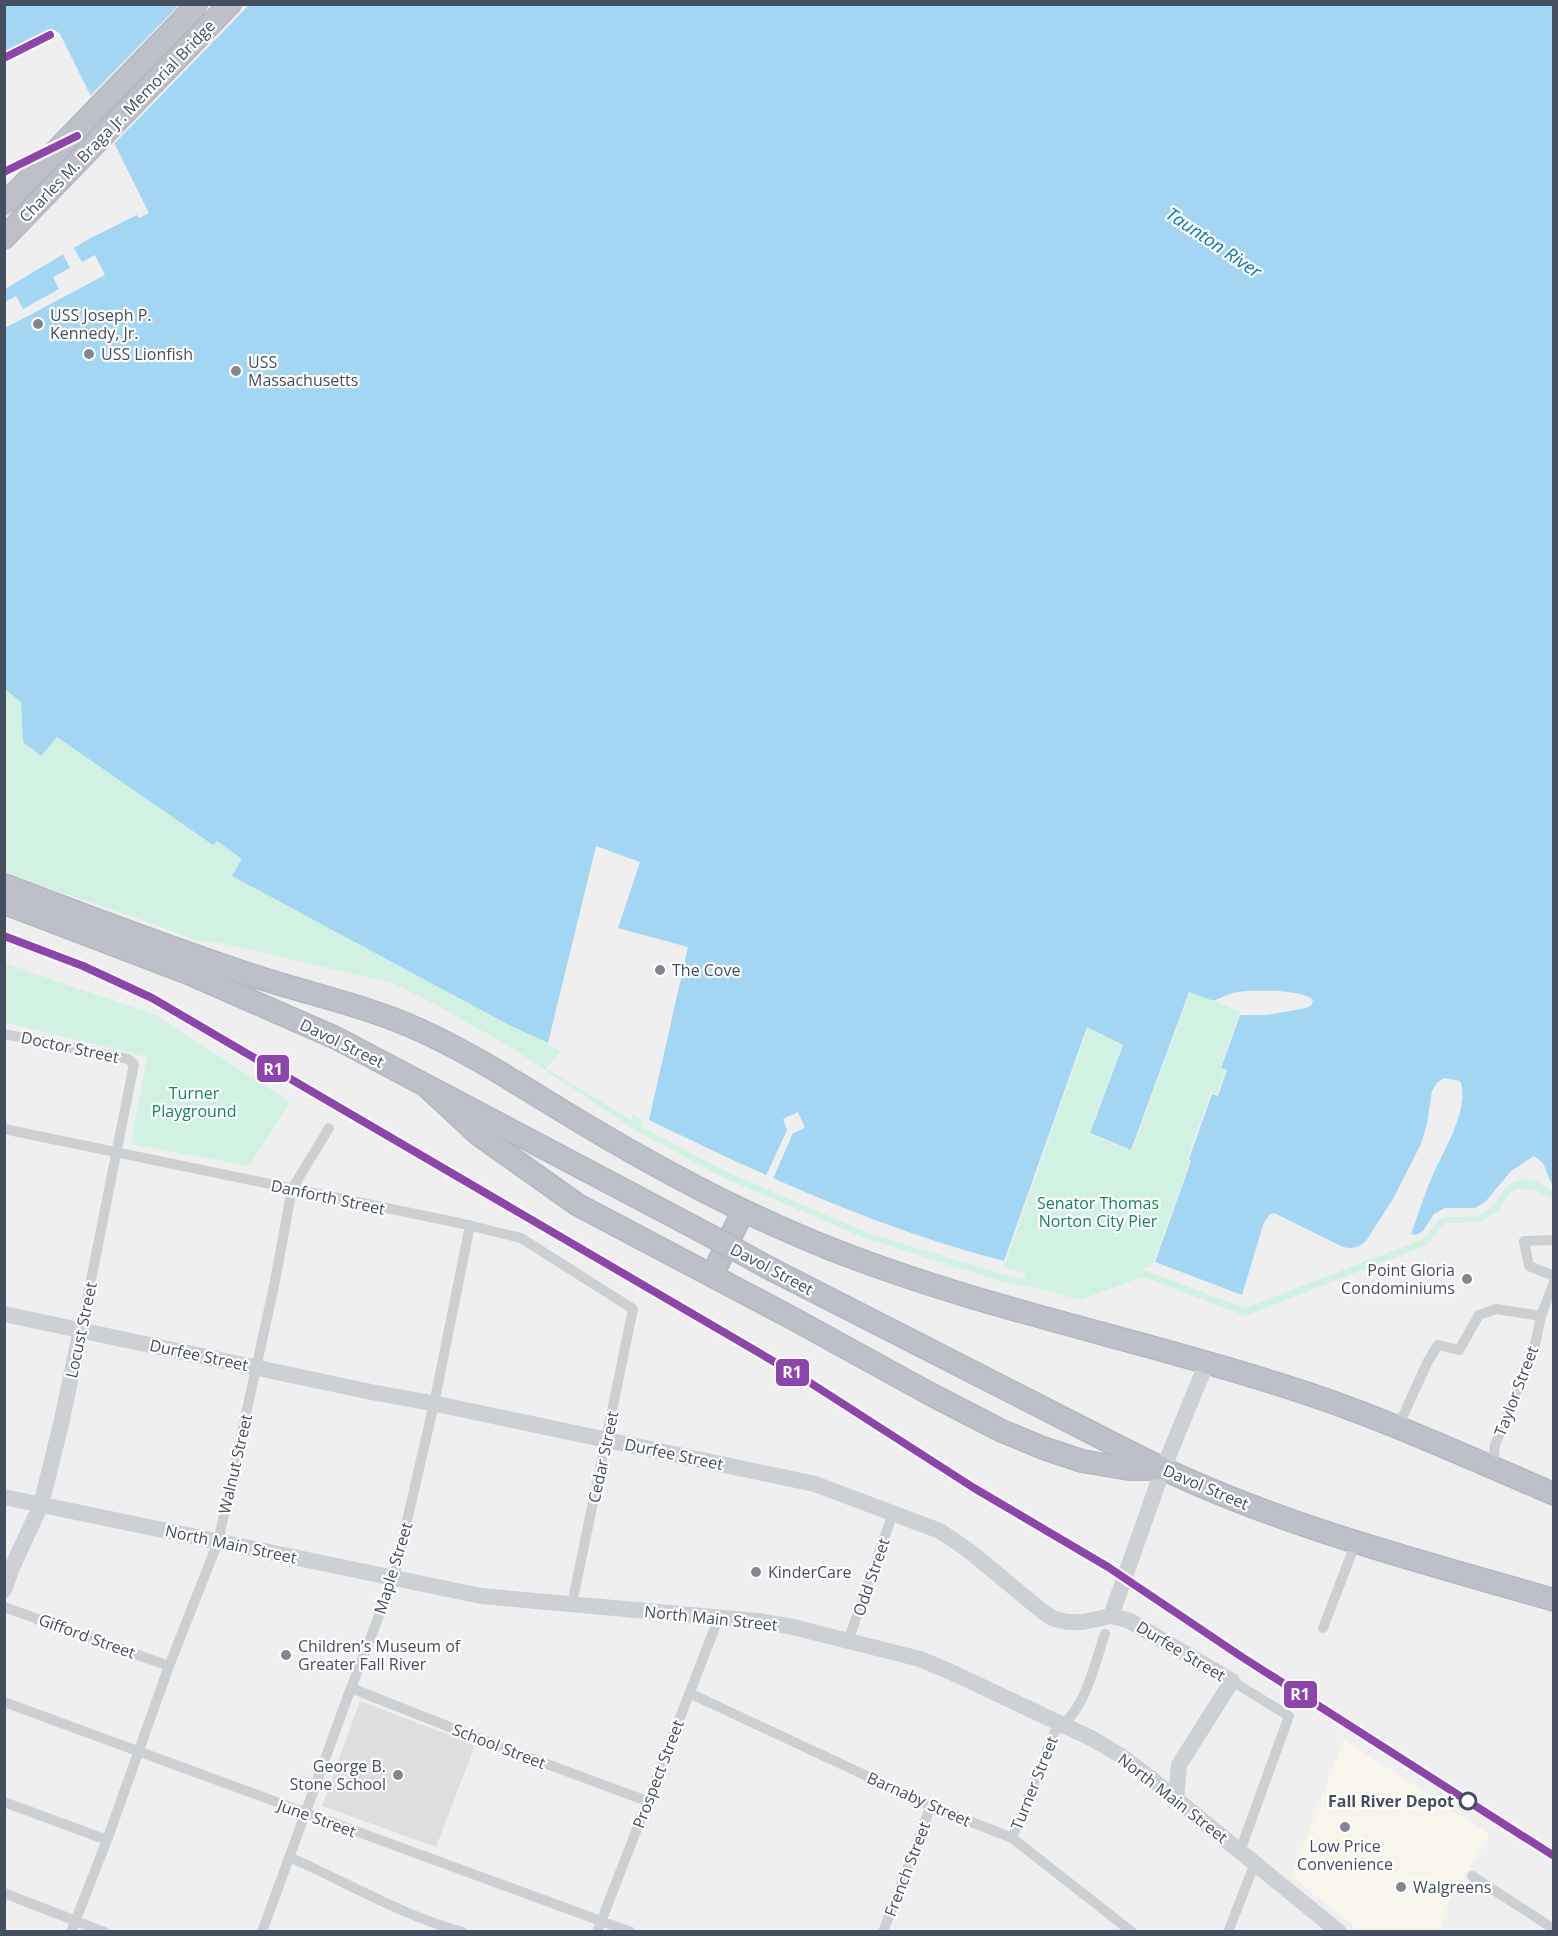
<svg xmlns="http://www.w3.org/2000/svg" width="1558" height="1936" viewBox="0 0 1558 1936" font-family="'Open Sans',sans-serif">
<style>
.commercial{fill:#f8f5ea}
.education{fill:#dfdedf}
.green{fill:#d1f2e2}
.water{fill:#a2d6f3}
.pier{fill:#f0efef}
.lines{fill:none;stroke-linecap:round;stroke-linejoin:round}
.highway-casing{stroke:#b4b7c0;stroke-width:24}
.street{stroke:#cdd0d3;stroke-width:10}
.secondary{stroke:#cdd0d5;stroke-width:16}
.highway{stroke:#bdc0c8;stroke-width:21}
.rail{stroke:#c6c8cb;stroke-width:3}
.highway-bridge-casing{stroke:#b4b7c0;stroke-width:24;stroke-linecap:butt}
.highway-bridge{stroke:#bdc0c8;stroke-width:21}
.rail-1-casing{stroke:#fff;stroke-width:12}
.rail-1{stroke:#8e44ad;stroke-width:8}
.poi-dot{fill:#818691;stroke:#fff;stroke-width:2}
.stop-dot{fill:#fff;stroke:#454e5e;stroke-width:3}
.labels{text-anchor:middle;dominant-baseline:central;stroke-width:4.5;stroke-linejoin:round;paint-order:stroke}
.street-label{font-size:16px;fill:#454e5e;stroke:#fff}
.poi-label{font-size:16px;fill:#454e5e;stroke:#fff;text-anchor:start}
.park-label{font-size:16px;fill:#0d875c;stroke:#fff}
.stop-label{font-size:16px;font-weight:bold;fill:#454e5e;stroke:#fff;text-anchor:end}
.water-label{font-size:18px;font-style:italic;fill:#0076b6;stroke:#fff}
.line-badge{stroke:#fff;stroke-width:2}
.badge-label{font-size:16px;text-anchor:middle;font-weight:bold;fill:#fff}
</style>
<rect width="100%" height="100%" fill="#f0efef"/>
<!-- commercial -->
<path class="commercial" d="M 1344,1740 L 1489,1834 L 1476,1858 L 1450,1899 L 1440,1931 L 1360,1931 L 1291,1876 Z"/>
<!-- education -->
<path class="education" d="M 360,1701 L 475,1745 L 436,1847 L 322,1806 Z"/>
<!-- green -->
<path class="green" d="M 4,670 L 6,690 L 21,702 L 23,742 L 41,755 L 57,736 L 213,845 L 216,841 L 243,859 L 232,876 L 561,1051 L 546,1068 L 631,1120 L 633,1114 L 643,1120 L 640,1126 L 727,1172 L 866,1232 L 1005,1275 L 1029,1280 L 1026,1278 L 1024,1273 L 1004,1267 L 1088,1028 L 1122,1045 L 1089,1134 L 1132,1151 L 1190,992 L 1240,1011 L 1220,1068 L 1225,1071 L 1217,1094 L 1211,1092 L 1187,1159 L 1190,1161 L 1152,1266 L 1139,1271 L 1144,1270 L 1245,1308 L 1423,1239 L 1442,1217 C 1451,1216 1471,1218 1480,1215 C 1500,1208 1500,1178 1528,1179 C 1536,1179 1546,1188 1553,1192 L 1553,1200 L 1537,1191 L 1519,1188 L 1509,1193 L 1499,1209 L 1482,1222 L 1445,1223 L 1427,1245 L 1245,1316 L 1143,1277 L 1079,1300 L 1039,1288 L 1003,1282 L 864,1238 L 724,1178 L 635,1130 L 509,1046 L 427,1000 L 392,983 L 221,943 L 199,941 L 128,915 L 5,874 Z
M 7,964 L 155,1015 L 290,1102 L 249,1166 L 131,1144 L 147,1057 L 5,1022 L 4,976 Z"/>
<!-- water -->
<path class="water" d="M 5,4 L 1553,5 L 1553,1184 L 1551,1183 L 1543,1163 L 1534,1156 L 1511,1171 L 1485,1202 L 1475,1208 L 1445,1208 L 1434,1214 L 1423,1231 L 1416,1235 L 1411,1234 C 1418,1215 1424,1195 1432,1177 C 1443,1151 1471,1108 1460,1081 L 1444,1078 L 1437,1083 L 1432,1091 L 1427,1124 L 1421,1144 L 1393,1199 L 1366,1241 C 1358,1248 1352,1249 1343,1247 L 1274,1213 L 1270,1214 L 1264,1222 L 1242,1295 L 1155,1262 L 1191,1161 L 1189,1159 L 1212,1094 L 1218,1096 L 1227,1070 L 1221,1068 L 1240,1015 L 1267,1015 L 1306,1008 L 1311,1006 L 1313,1000 C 1302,989 1253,990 1237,992 C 1228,994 1222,997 1214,1001 L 1189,992 L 1131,1150 L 1090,1133 L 1123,1045 L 1087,1027 L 1004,1261 C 880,1229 764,1176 649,1120 L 688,947 L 618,928 L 640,862 L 596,846 L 548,1043 L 511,1026 L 232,876 L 242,859 L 217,841 L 213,845 L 57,737 L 41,756 L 23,742 L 21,702 L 6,690 L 5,289 L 87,240 L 137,215 L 139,218 L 149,213 L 60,34 L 55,30 L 50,30 L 5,53 Z"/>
<!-- pier -->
<path class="pier" d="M 179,5 L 249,5 L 112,146 L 88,98 Z
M 74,248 L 82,262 L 95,255 L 105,275 L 5,328 L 5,302 L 16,296 L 23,309 L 59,289 L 53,277 L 70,268 L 63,254 Z
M 798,1112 L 805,1128 L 793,1133 L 772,1181 L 765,1178 L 787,1130 L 783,1119 Z"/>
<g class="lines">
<defs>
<path id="highway" d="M 4,238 L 230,4
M 4,885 C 88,917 172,949 257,977 C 313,995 371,1007 424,1032 C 480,1058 532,1093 584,1124 C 664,1172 745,1215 831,1249 C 977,1307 1132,1337 1281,1385 C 1375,1414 1463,1455 1554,1494
M 4,903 L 188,973 L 336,1038 L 709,1235
M 425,1085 L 479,1135 L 578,1205 L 792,1318 L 932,1395 L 1002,1431 L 1043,1448 L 1082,1461 L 1129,1469 L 1156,1469
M 769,1268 L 1145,1460 C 1274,1524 1416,1560 1554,1600
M 712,1276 L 743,1211"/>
</defs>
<!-- highway casing -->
<use href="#highway" class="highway-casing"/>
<!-- street -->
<path class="street" d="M 4,1034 L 128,1059 L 134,1064 L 81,1330
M 4,1129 L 464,1224 L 521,1238 L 633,1309 L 572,1604
M 1554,1240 L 1524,1241 L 1529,1266 L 1554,1276
M 1398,1427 L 1428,1361 L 1438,1345 L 1459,1350 L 1479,1315 L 1496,1309 L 1541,1316
M 1493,1467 L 1495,1445 L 1535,1345 L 1541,1316 L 1554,1282
M 4,1607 L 169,1666
M 1323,1628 L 1353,1550 L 1361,1543
M 848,1641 L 893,1513
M 1232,1681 L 1289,1716 L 1240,1851
M 351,1688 L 490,1743 L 647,1801
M 689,1693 L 931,1806 L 1012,1838 L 1132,1932
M 4,1702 L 631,1932
M 4,1802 L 107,1840
M 1012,1838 L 1055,1731 C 1086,1710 1093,1668 1105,1634
M 289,1857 C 347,1882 402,1916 463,1932
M 1472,1876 L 1554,1929
M 4,1893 L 104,1932
M 71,1932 L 107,1840 L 169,1666 L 218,1542 L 274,1286 L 292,1189 L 329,1128
M 262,1932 L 348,1696 L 394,1577 L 434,1404 L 470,1225
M 597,1932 L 719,1617
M 883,1932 L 931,1806
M 1228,1932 L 1255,1863"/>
<!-- secondary -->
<path class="secondary" d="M 4,1314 L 371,1392 L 437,1404 L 815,1484 L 940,1531 L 968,1550 L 1042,1611 L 1054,1619 L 1068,1622 L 1083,1622 L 1111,1616 L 1128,1620 L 1232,1681 L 1179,1765 L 1176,1799
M 4,1497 L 481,1596 L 759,1621 L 793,1627 L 920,1659 L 951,1672 L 1093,1739 L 1123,1757 L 1149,1777 L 1339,1932
M 4,1590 L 13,1565 L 41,1505 L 61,1424 L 81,1330
M 1111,1616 L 1163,1469 L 1207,1362"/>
<!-- highway -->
<use href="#highway" class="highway"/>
<!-- rail -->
<path class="rail" d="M 4,58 L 50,35
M 4,172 L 77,136
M 4,936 L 98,972 L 166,1005 L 783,1366 L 974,1488 L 1112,1570"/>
<defs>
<path id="highway-bridge" d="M 4,205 L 198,4
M 709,1235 L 769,1268"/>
</defs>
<!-- highway-bridge casing -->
<use href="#highway-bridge" class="highway-bridge-casing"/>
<!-- highway-bridge -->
<use href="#highway-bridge" class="highway-bridge"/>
<defs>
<path id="rail-1" d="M 4,58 L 50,35
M 4,172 L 77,136
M 4,936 L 83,966 L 152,998 L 809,1382 L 974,1488 L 1108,1567 L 1242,1657 L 1554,1856"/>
</defs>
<!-- rail-1 casing -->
<use href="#rail-1" class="rail-1-casing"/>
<!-- rail-1 -->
<use href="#rail-1" class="rail-1"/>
</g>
<!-- markers -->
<g class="poi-dot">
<circle cx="38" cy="324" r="6"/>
<circle cx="89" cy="354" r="6"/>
<circle cx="236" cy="371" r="6"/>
<circle cx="660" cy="970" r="6"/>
<circle cx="1467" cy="1279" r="6"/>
<circle cx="756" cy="1572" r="6"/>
<circle cx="286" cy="1655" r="6"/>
<circle cx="398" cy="1775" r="6"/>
<circle cx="1345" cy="1827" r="6"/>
<circle cx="1401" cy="1887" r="6"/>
</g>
<circle class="stop-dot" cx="1468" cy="1801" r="8"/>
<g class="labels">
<!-- street labels -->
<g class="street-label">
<text transform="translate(117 121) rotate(-46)">Charles M. Braga Jr. Memorial Bridge</text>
<text transform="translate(342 1043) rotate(26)">Davol Street</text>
<text transform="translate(70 1047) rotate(12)">Doctor Street</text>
<text transform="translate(328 1197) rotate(12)">Danforth Street</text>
<text transform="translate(772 1269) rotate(28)">Davol Street</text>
<text transform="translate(81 1330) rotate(-78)">Locust Street</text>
<text transform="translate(199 1355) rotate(12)">Durfee Street</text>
<text transform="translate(1516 1391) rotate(-69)">Taylor Street</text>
<text transform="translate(674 1454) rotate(12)">Durfee Street</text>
<text transform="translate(603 1457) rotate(-78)">Cedar Street</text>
<text transform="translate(235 1464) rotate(-77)">Walnut Street</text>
<text transform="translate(1206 1487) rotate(23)">Davol Street</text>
<text transform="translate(231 1544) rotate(12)">North Main Street</text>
<text transform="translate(393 1568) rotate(-73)">Maple Street</text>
<text transform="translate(871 1577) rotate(-71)">Odd Street</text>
<text transform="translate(711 1618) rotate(6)">North Main Street</text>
<text transform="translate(87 1636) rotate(20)">Gifford Street</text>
<text transform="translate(1181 1651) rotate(31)">Durfee Street</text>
<text transform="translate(499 1746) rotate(21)">School Street</text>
<text transform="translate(658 1774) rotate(-69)">Prospect Street</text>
<text transform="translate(1034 1783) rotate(-68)">Turner Street</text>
<text transform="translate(1173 1798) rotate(38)">North Main Street</text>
<text transform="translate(919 1799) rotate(24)">Barnaby Street</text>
<text transform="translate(317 1818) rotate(20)">June Street</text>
<text transform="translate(907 1869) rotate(-69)">French Street</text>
</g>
<!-- poi labels -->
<g class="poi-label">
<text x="50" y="315">USS Joseph P.<tspan x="50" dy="18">Kennedy, Jr.</tspan></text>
<text x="101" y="354">USS Lionfish</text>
<text x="248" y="362">USS<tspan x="248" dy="18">Massachusetts</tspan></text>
<text x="672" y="970">The Cove</text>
<text x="1455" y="1270" text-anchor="end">Point Gloria<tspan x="1455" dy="18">Condominiums</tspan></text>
<text x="768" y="1572">KinderCare</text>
<text x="298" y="1646">Children’s Museum of<tspan x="298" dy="18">Greater Fall River</tspan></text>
<text x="386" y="1766" text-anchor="end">George B.<tspan x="386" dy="18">Stone School</tspan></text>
<text x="1345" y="1846" text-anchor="middle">Low Price<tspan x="1345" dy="18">Convenience</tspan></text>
<text x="1413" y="1887">Walgreens</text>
</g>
<!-- park labels -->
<g class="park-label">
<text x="194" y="1093">Turner<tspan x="194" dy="18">Playground</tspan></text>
<text x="1098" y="1203">Senator Thomas<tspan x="1098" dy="18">Norton City Pier</tspan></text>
</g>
<!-- stop labels -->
<g class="stop-label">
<text x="1454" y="1801">Fall River Depot</text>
</g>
<!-- water labels -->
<g class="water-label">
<text transform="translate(1214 242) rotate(34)">Taunton River</text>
</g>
</g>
<g class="line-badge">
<rect x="256" y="1054" width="34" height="29" rx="6" fill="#8e44ad"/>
<rect x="775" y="1358" width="35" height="29" rx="6" fill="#8e44ad"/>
<rect x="1283" y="1680" width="35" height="29" rx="6" fill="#8e44ad"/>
</g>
<g class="badge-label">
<text x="273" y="1075">R1</text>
<text x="792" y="1378">R1</text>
<text x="1300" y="1700">R1</text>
</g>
<!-- border -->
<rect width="1558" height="1936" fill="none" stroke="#454e5e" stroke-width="12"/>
</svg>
